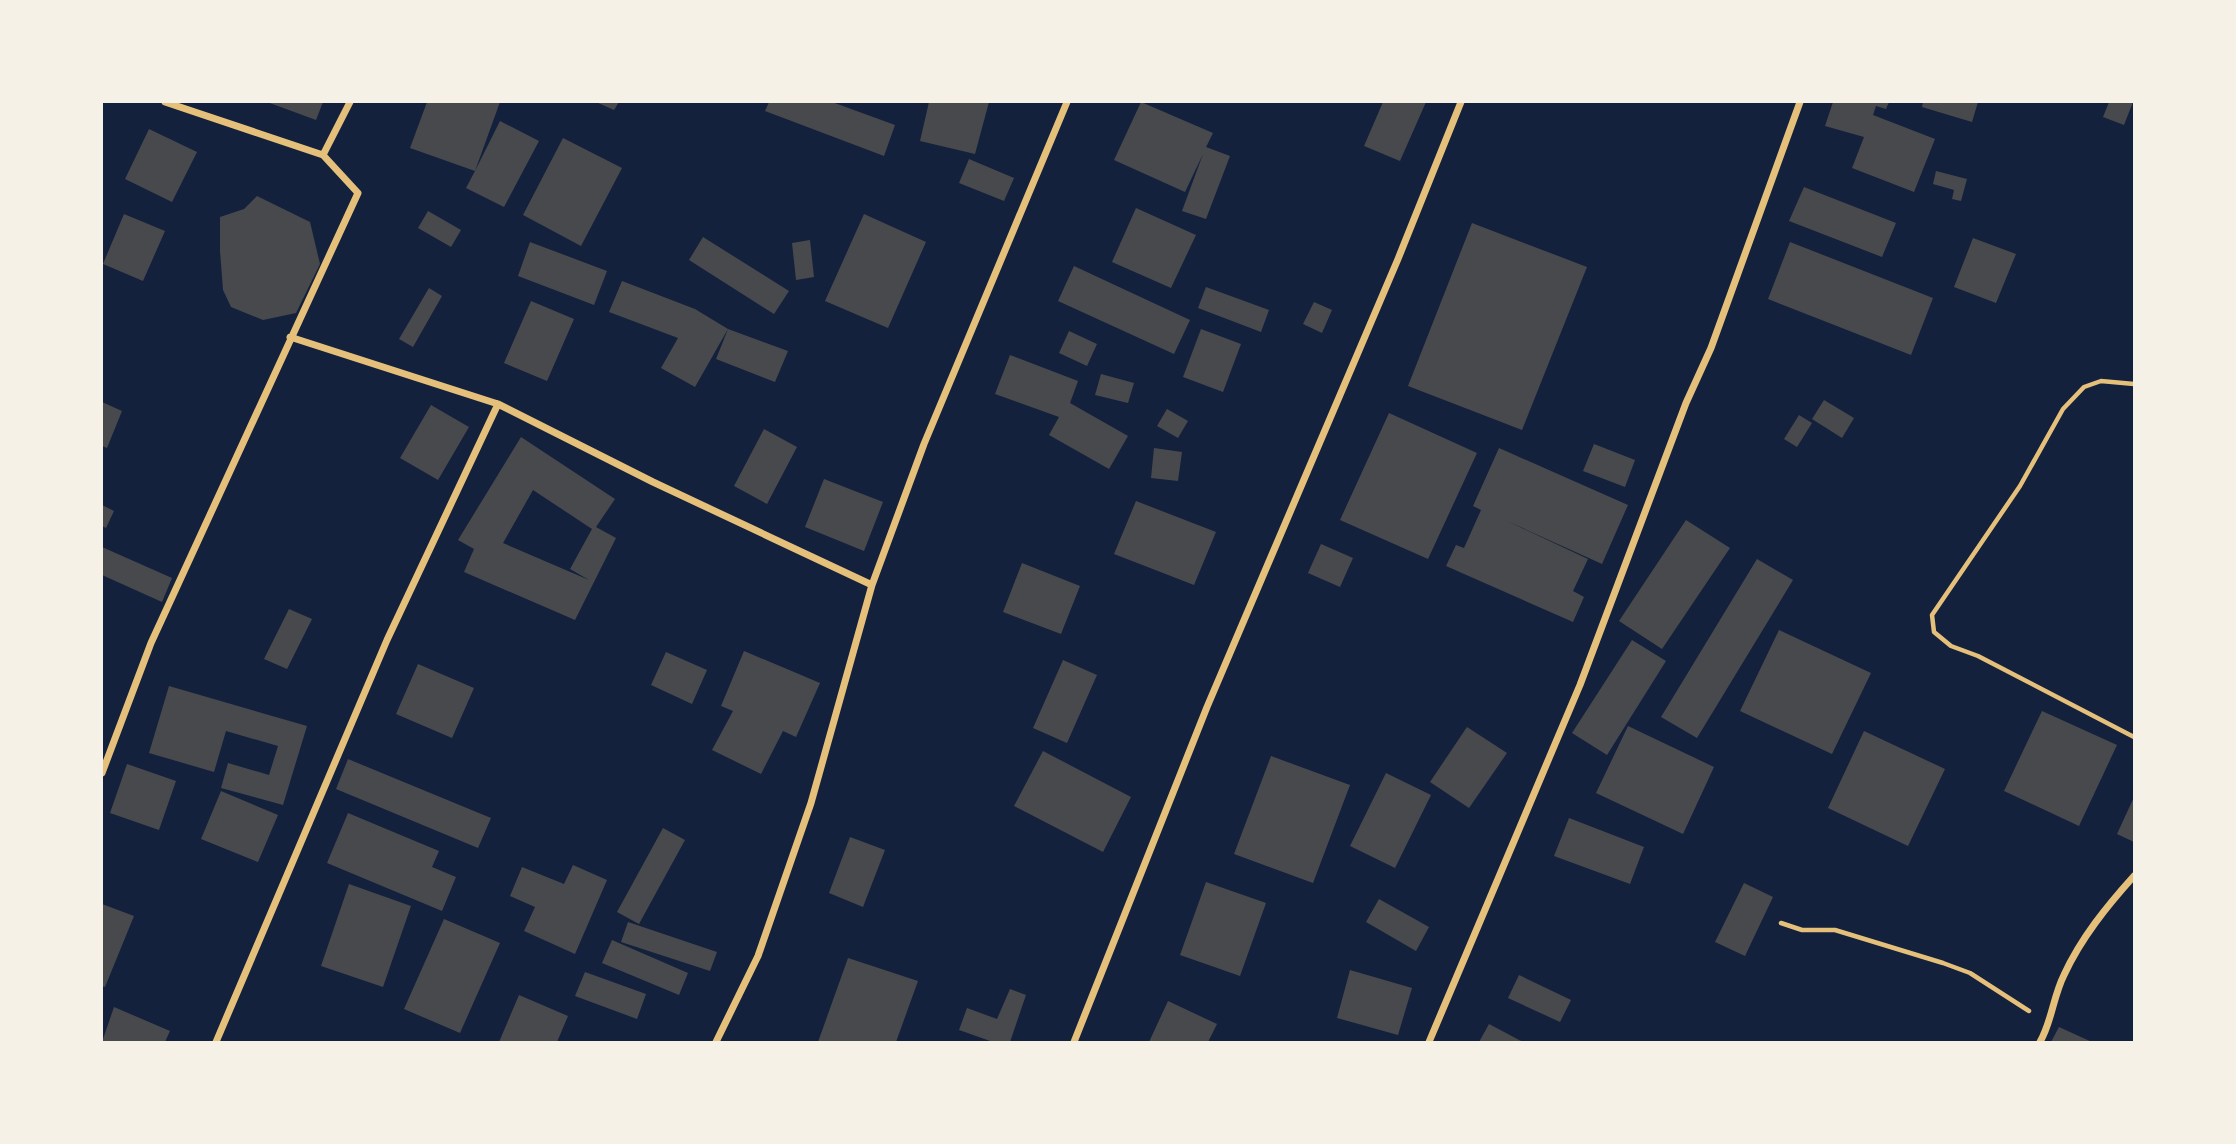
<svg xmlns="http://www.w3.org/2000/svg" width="2236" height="1144" viewBox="0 0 2236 1144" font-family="Mulish,sans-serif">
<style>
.building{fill:#48494c;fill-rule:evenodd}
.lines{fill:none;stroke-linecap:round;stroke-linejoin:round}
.path{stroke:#e5c07b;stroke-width:4.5}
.minor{stroke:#e5c07b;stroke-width:7}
</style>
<rect width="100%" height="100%" fill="#14213d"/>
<!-- building -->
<path class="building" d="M 267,102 L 323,102 L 316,120 Z
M 427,102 L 500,102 L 475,171 L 500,121 L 539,141 L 504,207 L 466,188 L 475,171 L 410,148 Z
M 596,102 L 619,102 L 614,110 Z
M 769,102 L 832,102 L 895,125 L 884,156 L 765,111 Z
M 929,102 L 989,102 L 975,154 L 920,141 Z
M 1141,102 L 1213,133 L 1206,147 L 1230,156 L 1206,219 L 1182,211 L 1203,154 L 1185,192 L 1114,160 Z
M 1383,102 L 1426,102 L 1400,161 L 1364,146 Z
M 1833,102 L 1889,102 L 1886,109 L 1876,106 L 1873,115 L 1935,139 L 1914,192 L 1852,168 L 1864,137 L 1825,126 Z
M 1923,102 L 1978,102 L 1972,122 L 1922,107 Z
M 2109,102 L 2133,102 L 2124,125 L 2103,117 Z
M 149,129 L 197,152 L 172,202 L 125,179 Z
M 563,138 L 622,168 L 581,246 L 523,215 Z
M 969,159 L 1014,178 L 1004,201 L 959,183 Z
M 1936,171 L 1967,179 L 1961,201 L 1952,199 L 1954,190 L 1933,184 Z
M 1804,187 L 1896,223 L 1882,257 L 1789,221 Z
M 257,196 L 310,222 L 320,264 L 296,313 L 263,320 L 231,307 L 223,290 L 220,251 L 220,217 L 244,209 Z
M 1136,208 L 1196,235 L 1171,288 L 1112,262 Z
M 428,211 L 461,230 L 451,247 L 418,228 Z
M 124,214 L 165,231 L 143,281 L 103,264 Z
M 864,214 L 926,242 L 888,328 L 825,301 Z
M 1472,223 L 1587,267 L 1522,430 L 1408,386 Z
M 703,237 L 789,291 L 774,314 L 689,260 Z
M 1973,238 L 2016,254 L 1996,303 L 1954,287 Z
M 810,240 L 814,277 L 796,280 L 792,243 Z
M 530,242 L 607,271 L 594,305 L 518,276 Z
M 1790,242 L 1933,298 L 1911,355 L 1768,299 Z
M 1074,266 L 1190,320 L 1174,354 L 1058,301 Z
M 622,281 L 695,309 L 728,329 L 695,387 L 661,368 L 678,338 L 609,312 Z
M 1206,287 L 1269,310 L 1261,332 L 1198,308 Z
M 429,288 L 442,296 L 413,347 L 399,339 Z
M 531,301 L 574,319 L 547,381 L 504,363 Z
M 1314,302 L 1332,310 L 1322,333 L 1303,324 Z
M 728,329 L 788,351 L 775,382 L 716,359 Z
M 1201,329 L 1241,344 L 1223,392 L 1183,377 Z
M 1069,331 L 1097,344 L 1087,366 L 1059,353 Z
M 1010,355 L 1078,381 L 1070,403 L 1128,436 L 1109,469 L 1049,435 L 1059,417 L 995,394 Z
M 1101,374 L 1134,383 L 1128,403 L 1095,395 Z
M 1824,400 L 1854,418 L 1842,438 L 1812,419 Z
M 102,402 L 122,411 L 107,448 L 102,446 Z
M 431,405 L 469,427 L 438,480 L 400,458 Z
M 1167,409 L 1188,421 L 1178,438 L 1157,426 Z
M 1389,413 L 1477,453 L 1428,559 L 1340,520 Z
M 1799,415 L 1812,423 L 1797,447 L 1784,439 Z
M 764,429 L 797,447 L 767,504 L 734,486 Z
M 521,437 L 615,499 L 596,527 L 616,538 L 575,620 L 464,572 L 474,549 L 458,540 ZM 533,490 L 592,529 L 570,569 L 589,580 L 503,543 Z
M 1594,444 L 1635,460 L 1625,487 L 1583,471 Z
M 1154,448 L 1182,452 L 1178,481 L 1151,478 Z
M 1499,448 L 1628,505 L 1602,564 L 1507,521 L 1588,559 L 1573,591 L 1584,597 L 1573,622 L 1446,566 L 1456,545 L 1464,548 L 1481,510 L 1473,506 Z
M 824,479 L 883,502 L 864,551 L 805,527 Z
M 1136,501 L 1216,532 L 1194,585 L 1114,554 Z
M 102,505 L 114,511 L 106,528 L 102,526 Z
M 1686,520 L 1730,548 L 1662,649 L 1619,621 Z
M 1321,544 L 1353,558 L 1340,587 L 1308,573 Z
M 102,547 L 172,578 L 162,602 L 102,575 Z
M 1757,559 L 1793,580 L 1697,738 L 1661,717 Z
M 1022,563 L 1080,586 L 1061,634 L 1003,612 Z
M 289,609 L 312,619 L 287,669 L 264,659 Z
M 1779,630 L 1871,673 L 1832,754 L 1740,711 Z
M 1632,640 L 1666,661 L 1607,755 L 1572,733 Z
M 744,651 L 820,683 L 796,737 L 783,731 L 761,774 L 712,750 L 733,711 L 721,706 Z
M 666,652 L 707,670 L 692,704 L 651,685 Z
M 1063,660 L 1097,675 L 1067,743 L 1033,728 Z
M 418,664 L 474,688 L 452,738 L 396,714 Z
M 169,686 L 307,726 L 283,805 L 221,788 L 228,763 L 269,775 L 278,746 L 226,731 L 214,772 L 149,753 Z
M 2042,711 L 2117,745 L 2079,826 L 2004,791 Z
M 1628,726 L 1714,767 L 1683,834 L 1596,793 Z
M 1467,727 L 1507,753 L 1469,808 L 1430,782 Z
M 1864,731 L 1945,769 L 1908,846 L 1828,808 Z
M 1043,751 L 1131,797 L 1103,852 L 1014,806 Z
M 1271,756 L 1350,785 L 1313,883 L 1234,854 Z
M 348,759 L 491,818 L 478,848 L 336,789 Z
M 127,764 L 176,781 L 159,830 L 110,813 Z
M 1386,773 L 1431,795 L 1395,868 L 1350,846 Z
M 221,791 L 278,815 L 258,862 L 201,839 Z
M 2134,797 L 2134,842 L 2117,834 Z
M 348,813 L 439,851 L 432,867 L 456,877 L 442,911 L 327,863 Z
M 1569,818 L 1644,847 L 1630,884 L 1554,856 Z
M 663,828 L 685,840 L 639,924 L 617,912 Z
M 850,837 L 885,850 L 863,907 L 829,893 Z
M 573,865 L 607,880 L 575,954 L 524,931 L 535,907 L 510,896 L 522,867 L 564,884 Z
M 1206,882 L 1266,903 L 1240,976 L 1180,955 Z
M 1744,883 L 1773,897 L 1745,956 L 1715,942 Z
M 349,884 L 411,906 L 383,987 L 321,966 Z
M 1379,899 L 1429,927 L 1416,951 L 1366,922 Z
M 102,904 L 134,916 L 105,987 L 102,986 Z
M 444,919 L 500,943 L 460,1033 L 404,1009 Z
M 628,922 L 717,952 L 710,971 L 621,942 Z
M 612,940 L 688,973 L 679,995 L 602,963 Z
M 848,958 L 918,981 L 896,1042 L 818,1042 Z
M 1350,970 L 1412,988 L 1398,1035 L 1337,1018 Z
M 585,972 L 646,994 L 637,1019 L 575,996 Z
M 1519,975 L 1571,1000 L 1560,1022 L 1508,998 Z
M 1010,989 L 1026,995 L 1010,1042 L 993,1042 L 959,1030 L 967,1008 L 997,1019 Z
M 519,995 L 568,1016 L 557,1042 L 499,1042 Z
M 1168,1001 L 1217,1024 L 1208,1042 L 1149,1042 Z
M 114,1007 L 170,1031 L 165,1042 L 102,1042 Z
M 1489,1024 L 1523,1042 L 1479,1042 Z
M 2059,1027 L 2092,1042 L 2051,1042 Z"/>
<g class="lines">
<!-- path -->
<path class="path" d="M 2134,384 L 2101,381 L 2084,387 L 2063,409 L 2020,486 L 1932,615 L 1934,632 L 1951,646 L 1978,656 L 2134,737
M 1781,923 L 1802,930 L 1835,930 L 1943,963 L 1970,973 L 2029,1011"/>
<!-- minor -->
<path class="minor" d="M 323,155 L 350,102
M 290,337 L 498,404 L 653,482 L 872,585
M 102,773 L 151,643 L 358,193 L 323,155 L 165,102
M 216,1042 L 387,640 L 498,404
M 716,1042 L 758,956 L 811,803 L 872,585 L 924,444 L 1067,102
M 1074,1042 L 1207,707 L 1398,259 L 1461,102
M 1429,1042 L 1580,685 L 1686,403 L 1711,348 L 1800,102
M 2040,1042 C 2052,1021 2053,997 2064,975 C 2081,938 2107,906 2134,876"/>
</g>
<!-- border -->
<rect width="2236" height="1144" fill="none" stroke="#f6f1e7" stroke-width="206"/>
</svg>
